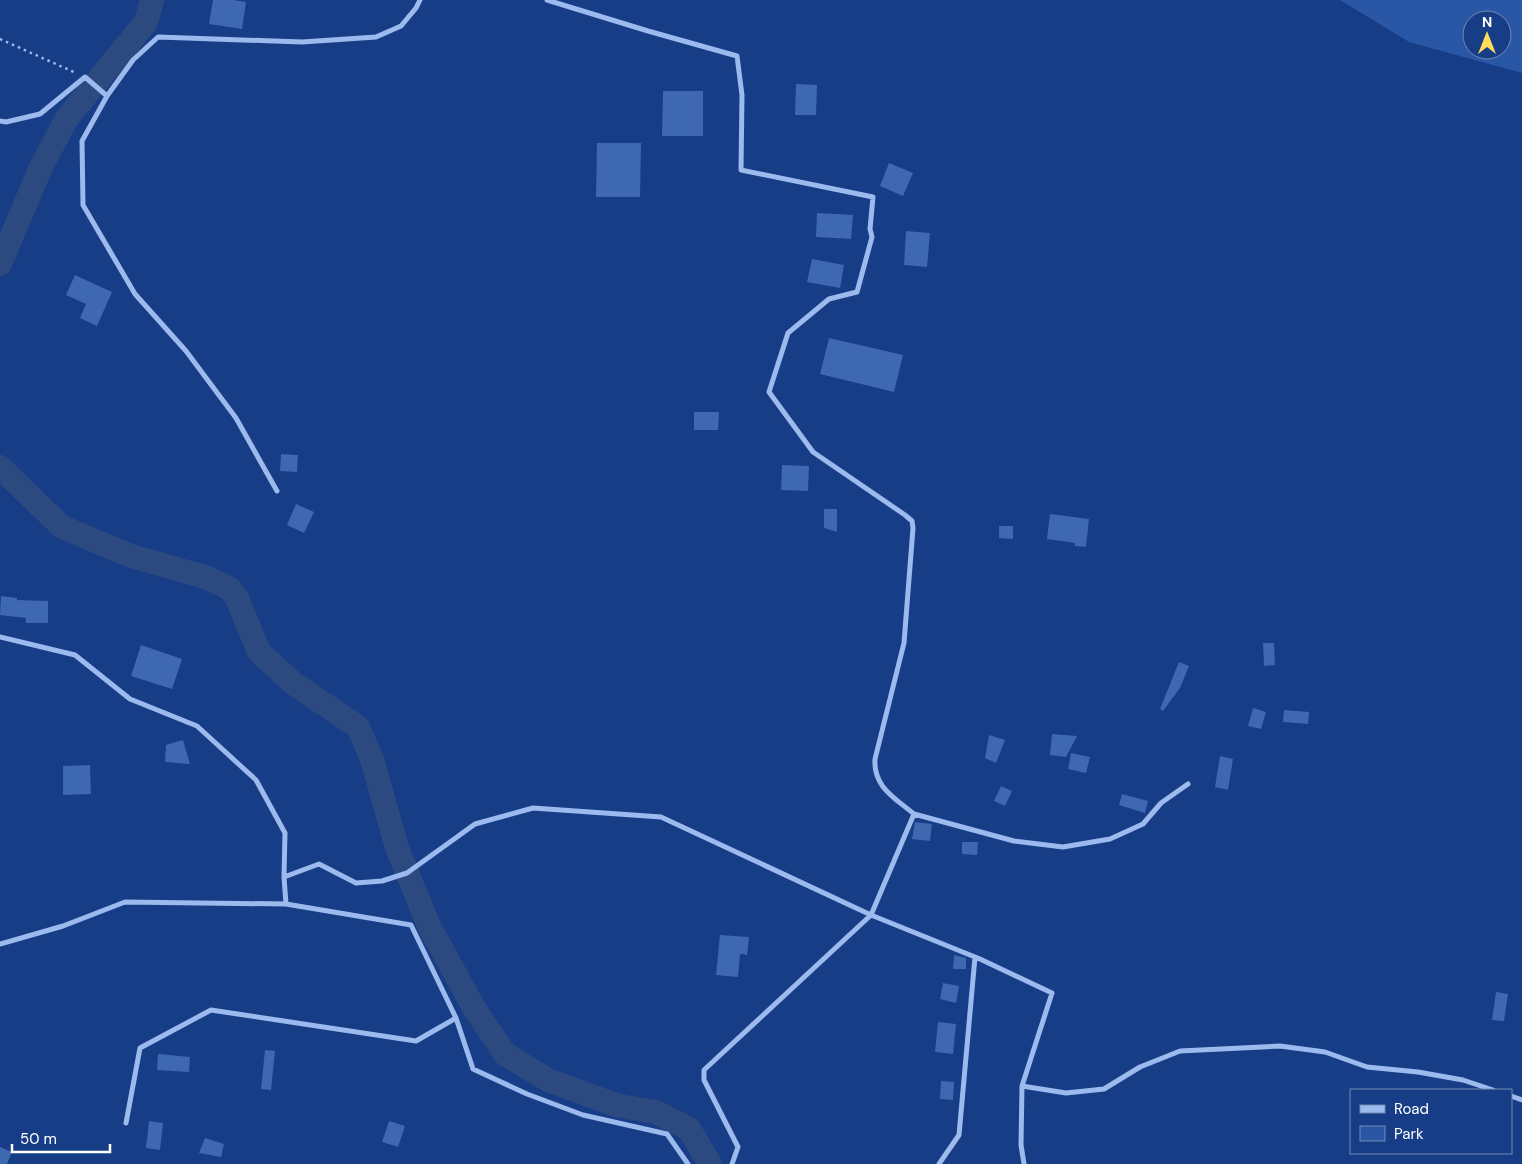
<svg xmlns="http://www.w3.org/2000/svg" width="1522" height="1164" viewBox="0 0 1522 1164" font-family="'DM Sans',sans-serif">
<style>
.green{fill:#2956a5;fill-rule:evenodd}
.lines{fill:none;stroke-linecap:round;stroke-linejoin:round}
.river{stroke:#2d4a80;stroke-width:24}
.building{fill:#3e68b0}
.path{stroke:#9cbaee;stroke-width:2.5;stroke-dasharray:2.5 4;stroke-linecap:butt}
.minor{stroke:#9cbaee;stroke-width:5}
</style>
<rect width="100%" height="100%" fill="#163d86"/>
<!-- green -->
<path class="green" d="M 1340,0 L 1522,0 L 1522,73 L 1409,42 ZM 1472,20 L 1502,20 L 1502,50 L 1472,50 Z"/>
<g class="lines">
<!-- river -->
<path class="river" d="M 0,264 L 41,167 L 67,118 L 146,22 L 152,0
M 0,467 L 62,527 L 131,556 L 205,577 L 229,588 L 237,598 L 259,652 L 293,683 L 358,727 L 372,759 L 397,848 L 429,926 L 474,1008 L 505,1054 L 548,1080 L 616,1105 L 656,1112 L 689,1129 L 710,1164"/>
</g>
<!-- building -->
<path class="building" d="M 213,0 L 233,0 L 246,2 L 242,29 L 209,24 Z
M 796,84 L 817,85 L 816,115 L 795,115 Z
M 663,91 L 703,91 L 703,136 L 662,136 Z
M 597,143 L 641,143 L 640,197 L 596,197 Z
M 889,163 L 913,173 L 903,196 L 880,186 Z
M 817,213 L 853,215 L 851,239 L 816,237 Z
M 906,231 L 930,233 L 927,267 L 904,265 Z
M 812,259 L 844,265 L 840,288 L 807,282 Z
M 75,275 L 112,292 L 97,326 L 80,318 L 86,304 L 66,295 Z
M 829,338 L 903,355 L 894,392 L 820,374 Z
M 694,412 L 719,412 L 718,430 L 694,430 Z
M 281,454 L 298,455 L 297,472 L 280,471 Z
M 782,465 L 809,466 L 808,491 L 781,490 Z
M 296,504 L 314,512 L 304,533 L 287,525 Z
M 824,509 L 837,509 L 837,532 L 824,528 Z
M 1050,514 L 1089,519 L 1086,547 L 1075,546 L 1075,543 L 1047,539 Z
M 999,526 L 1013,526 L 1013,539 L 999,538 Z
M 1,596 L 17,598 L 17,600 L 48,601 L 48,623 L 26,623 L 26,618 L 0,615 Z
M 1263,643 L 1274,643 L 1275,665 L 1264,666 Z
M 141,645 L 182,659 L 172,689 L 131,676 Z
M 1179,662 L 1189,666 L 1180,688 L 1163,711 L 1160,709 Z
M 1253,708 L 1266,712 L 1261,729 L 1248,726 Z
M 1284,710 L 1309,712 L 1308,724 L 1283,722 Z
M 1052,734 L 1077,736 L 1066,757 L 1050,755 Z
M 989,735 L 1005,740 L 996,763 L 985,758 Z
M 183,740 L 190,764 L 165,762 L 166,745 Z
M 1071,753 L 1090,757 L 1086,773 L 1068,769 Z
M 1220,756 L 1233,759 L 1228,790 L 1215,787 Z
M 90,765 L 91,794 L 63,795 L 63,766 Z
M 1001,786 L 1012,791 L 1005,806 L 994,801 Z
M 1122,794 L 1148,801 L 1145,813 L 1119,805 Z
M 915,822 L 932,824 L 930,841 L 912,839 Z
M 962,842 L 978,842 L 977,855 L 962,854 Z
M 720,935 L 749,937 L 747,955 L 740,954 L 738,977 L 716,975 Z
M 954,955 L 966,958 L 966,969 L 953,969 Z
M 943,983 L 959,986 L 956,1003 L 940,999 Z
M 1496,992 L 1508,994 L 1504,1021 L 1492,1020 Z
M 938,1022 L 956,1024 L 953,1054 L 935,1052 Z
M 265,1050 L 275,1051 L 271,1090 L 261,1089 Z
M 158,1054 L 190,1057 L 189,1072 L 157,1070 Z
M 941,1081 L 954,1082 L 953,1100 L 940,1099 Z
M 149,1121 L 163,1123 L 160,1150 L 146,1148 Z
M 389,1121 L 405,1126 L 398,1147 L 382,1142 Z
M 205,1138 L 224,1144 L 221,1157 L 199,1153 Z
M 0,1147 L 12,1152 L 7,1164 L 0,1164 Z"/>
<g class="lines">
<!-- path -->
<path class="path" d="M 0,39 L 76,73"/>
<!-- minor -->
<path class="minor" d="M 547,0 L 648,31 L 737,56 L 742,95 L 741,170 L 873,197 L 870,229 L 872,237 L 857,292 L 829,299 L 788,333 L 769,392 L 813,452 L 905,515 L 912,521 L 913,528 L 904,643 L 875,759 C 873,787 895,798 914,814
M 107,96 L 133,60 L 158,37 L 302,42 L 376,37 L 401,26 L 416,8 L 420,0
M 0,121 L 6,122 L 40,114 L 85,77 L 107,96 L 82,141 L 83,205 L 135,294 L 186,351 L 236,418 L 277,491
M 0,637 L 75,655 L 130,699 L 197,726 L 256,780 L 285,833 L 284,877 L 286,904
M 284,877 L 319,864 L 356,883 L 382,881 L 407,873 L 475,824 L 533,808 L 661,817 L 871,915 L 980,959 L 1052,993 L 1022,1086 L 1021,1145 L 1024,1164
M 0,944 L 63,926 L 125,902 L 286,904 L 411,925 L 456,1018 L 473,1069 L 527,1094 L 583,1115 L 667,1134 L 688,1164
M 1022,1086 L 1066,1093 L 1104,1089 L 1140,1067 L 1180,1051 L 1280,1046 L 1325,1052 L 1367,1067 L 1418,1072 L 1463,1080 L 1493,1090
M 1511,1096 L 1522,1100
M 126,1123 L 140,1048 L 211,1010 L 416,1041 L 456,1018
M 732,1164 L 738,1147 L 704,1080 L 704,1070 L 871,915 L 914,814 L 1014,841 L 1063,847 L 1110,839 L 1143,824 L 1161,803 L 1188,784
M 939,1164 L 959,1135 L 975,957"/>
</g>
<!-- legend -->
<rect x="1350" y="1089" width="162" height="65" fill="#163d86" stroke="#738bb6"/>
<rect x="1360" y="1105" width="25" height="8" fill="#9cbaee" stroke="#738bb6"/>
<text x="1394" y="1114" font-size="15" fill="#ffffff">Road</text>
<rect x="1360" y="1126" width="25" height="15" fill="#2956a5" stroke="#738bb6"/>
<text x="1394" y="1139" font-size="15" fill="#ffffff">Park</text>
<!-- north arrow -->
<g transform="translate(1487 35)"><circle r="24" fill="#163d86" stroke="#738bb6"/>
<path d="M0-4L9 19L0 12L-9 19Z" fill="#ffdd59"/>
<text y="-8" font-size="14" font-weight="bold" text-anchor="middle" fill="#ffffff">N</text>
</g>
<!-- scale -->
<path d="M12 1144v8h98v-8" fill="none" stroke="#ffffff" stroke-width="2.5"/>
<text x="20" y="1144" font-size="15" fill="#ffffff" stroke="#163d86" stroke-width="4" paint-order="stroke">50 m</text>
</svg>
